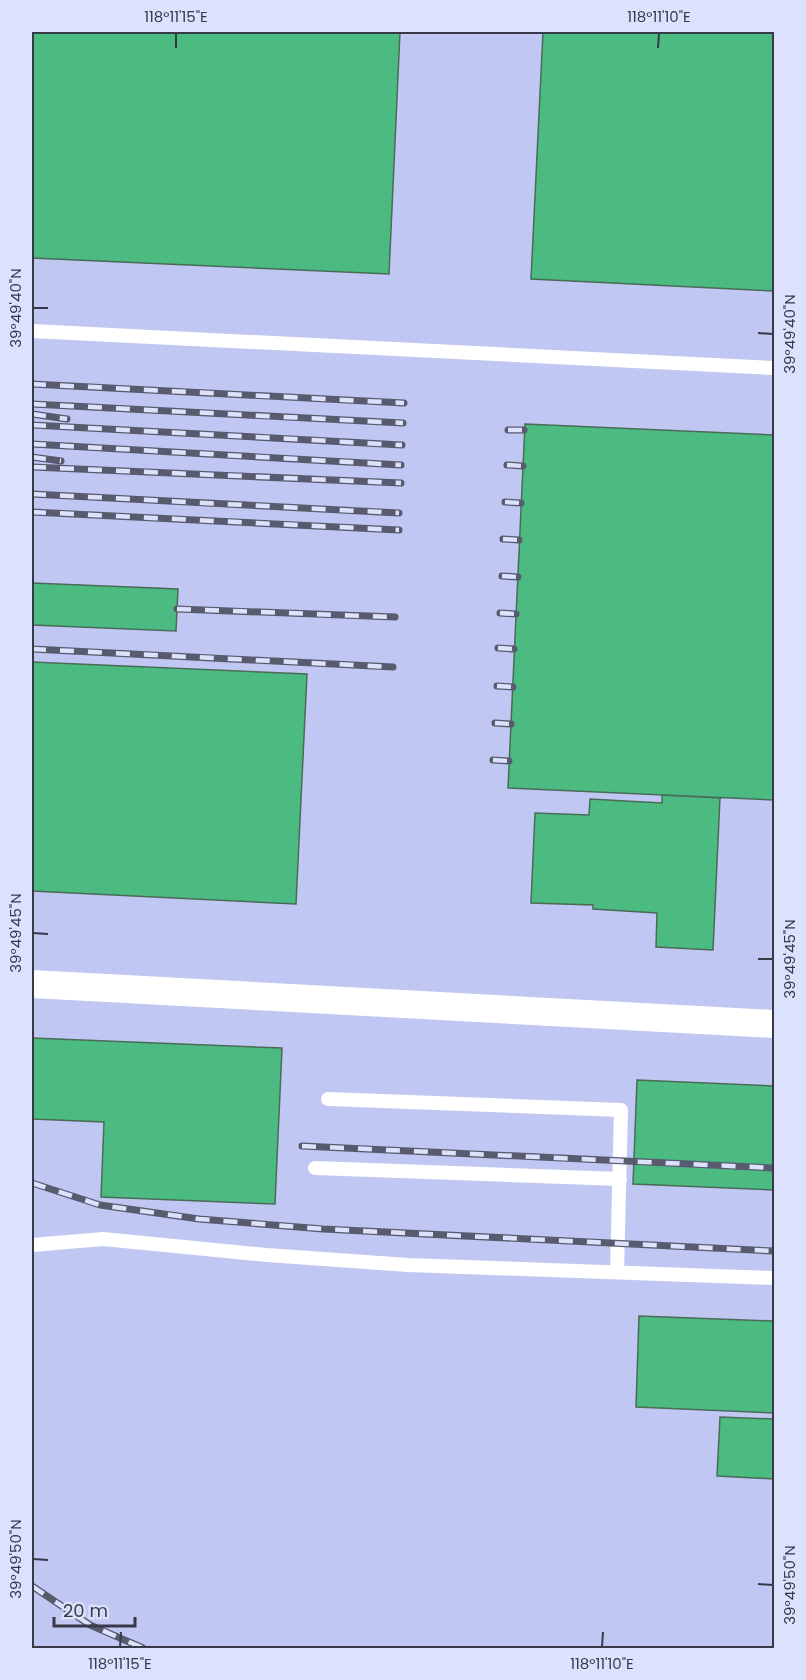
<svg xmlns="http://www.w3.org/2000/svg" width="806" height="1680" viewBox="0 0 806 1680" font-family="Poppins,sans-serif">
<style>
.built{fill:#c0c7f2}
.building{fill:#4bbb82;stroke:#4a6b57;stroke-width:1.5}
.lines{fill:none;stroke-linecap:round;stroke-linejoin:round}
.service{stroke:#fff;stroke-width:14}
.minor{stroke:#fff;stroke-width:28}
.rail-casing{stroke:#585b6e;stroke-width:7}
.rail{stroke:#dce1fe;stroke-width:4.5;stroke-dasharray:14;stroke-linecap:butt}
.ticks{fill:none;stroke:#373947;stroke-width:2}
.neatline{fill:none;stroke:#373947;stroke-width:2}
.ticks-label{font-size:15px;text-anchor:middle;fill:#373947}
</style>
<rect width="100%" height="100%" fill="#cdd3f7"/>
<!-- built -->
<path class="built" d="M 32,32 L 774,32 L 774,1648 L 32,1648 Z"/>
<!-- building -->
<path class="building" d="M 32,32 L 400,32 L 389,274 L 32,258 Z
M 543,32 L 774,32 L 774,291 L 531,279 Z
M 525,424 L 774,435 L 774,800 L 508,788 Z
M 32,583 L 178,589 L 176,631 L 32,625 Z
M 32,662 L 307,674 L 296,904 L 32,891 Z
M 662,795 L 720,798 L 713,950 L 656,947 L 657,913 L 593,909 L 593,905 L 531,903 L 535,813 L 589,815 L 590,799 L 662,803 Z
M 32,1038 L 282,1048 L 275,1204 L 101,1197 L 104,1122 L 32,1119 Z
M 637,1080 L 774,1086 L 774,1190 L 633,1184 Z
M 639,1316 L 774,1321 L 774,1413 L 636,1407 Z
M 720,1417 L 774,1419 L 774,1479 L 717,1476 Z"/>
<g class="lines">
<!-- service -->
<path class="service" d="M 32,331 L 774,368
M 328,1099 L 621,1110 L 617,1272
M 315,1168 L 620,1179
M 32,1245 L 103,1239 L 267,1255 L 408,1265 L 774,1278"/>
<!-- minor -->
<path class="minor" d="M 32,984 L 774,1024"/>
<defs>
<path id="rail" d="M 32,384 L 404,403
M 32,404 L 403,423
M 32,414 L 67,419
M 32,425 L 402,445
M 508,430 L 524,430
M 32,444 L 401,465
M 32,457 L 61,461
M 507,465 L 523,466
M 32,467 L 401,483
M 32,494 L 399,513
M 505,502 L 521,503
M 32,512 L 399,530
M 503,539 L 519,540
M 502,576 L 518,577
M 177,609 L 395,617
M 500,613 L 516,614
M 498,648 L 514,649
M 32,649 L 393,667
M 497,686 L 513,687
M 495,723 L 511,724
M 493,760 L 509,761
M 302,1146 L 774,1168
M 32,1183 L 100,1205 L 199,1219 L 323,1229 L 774,1251
M 32,1586 L 90,1625 L 143,1648"/>
</defs>
<!-- rail casing -->
<use href="#rail" class="rail-casing"/>
<!-- rail -->
<use href="#rail" class="rail"/>
</g>
<!-- ticks -->
<path class="ticks" d="M 176,48 L 176,33M 658,48 L 659,33M 33,308 L 48,308M 758,333 L 773,334M 33,933 L 48,934M 758,959 L 773,959M 33,1559 L 48,1560M 758,1584 L 773,1585M 120,1647 L 121,1632M 602,1647 L 603,1632"/>
<!-- border -->
<rect width="806" height="1680" fill="none" stroke="#dce1fe" stroke-width="66"/>
<!-- scale -->
<path d="M54 1617v9h81v-9" fill="none" stroke="#373947" stroke-width="3"/>
<text x="63" y="1617" font-size="18" fill="#373947" stroke="#dce1fe" stroke-width="4.5" paint-order="stroke">20 m</text>
<rect x="33" y="33" width="740" height="1614" class="neatline"/>
<g class="ticks-label">
<text x="176" y="22">118°11'15"E</text>
<text x="659" y="22">118°11'10"E</text>
<text transform="translate(16 308) rotate(-90)" y="5">39°49'40"N</text>
<text transform="translate(790 334) rotate(-90)" y="5">39°49'40"N</text>
<text transform="translate(16 933) rotate(-90)" y="5">39°49'45"N</text>
<text transform="translate(790 959) rotate(-90)" y="5">39°49'45"N</text>
<text transform="translate(16 1559) rotate(-90)" y="5">39°49'50"N</text>
<text transform="translate(790 1585) rotate(-90)" y="5">39°49'50"N</text>
<text x="120" y="1669">118°11'15"E</text>
<text x="602" y="1669">118°11'10"E</text>
</g>
</svg>
